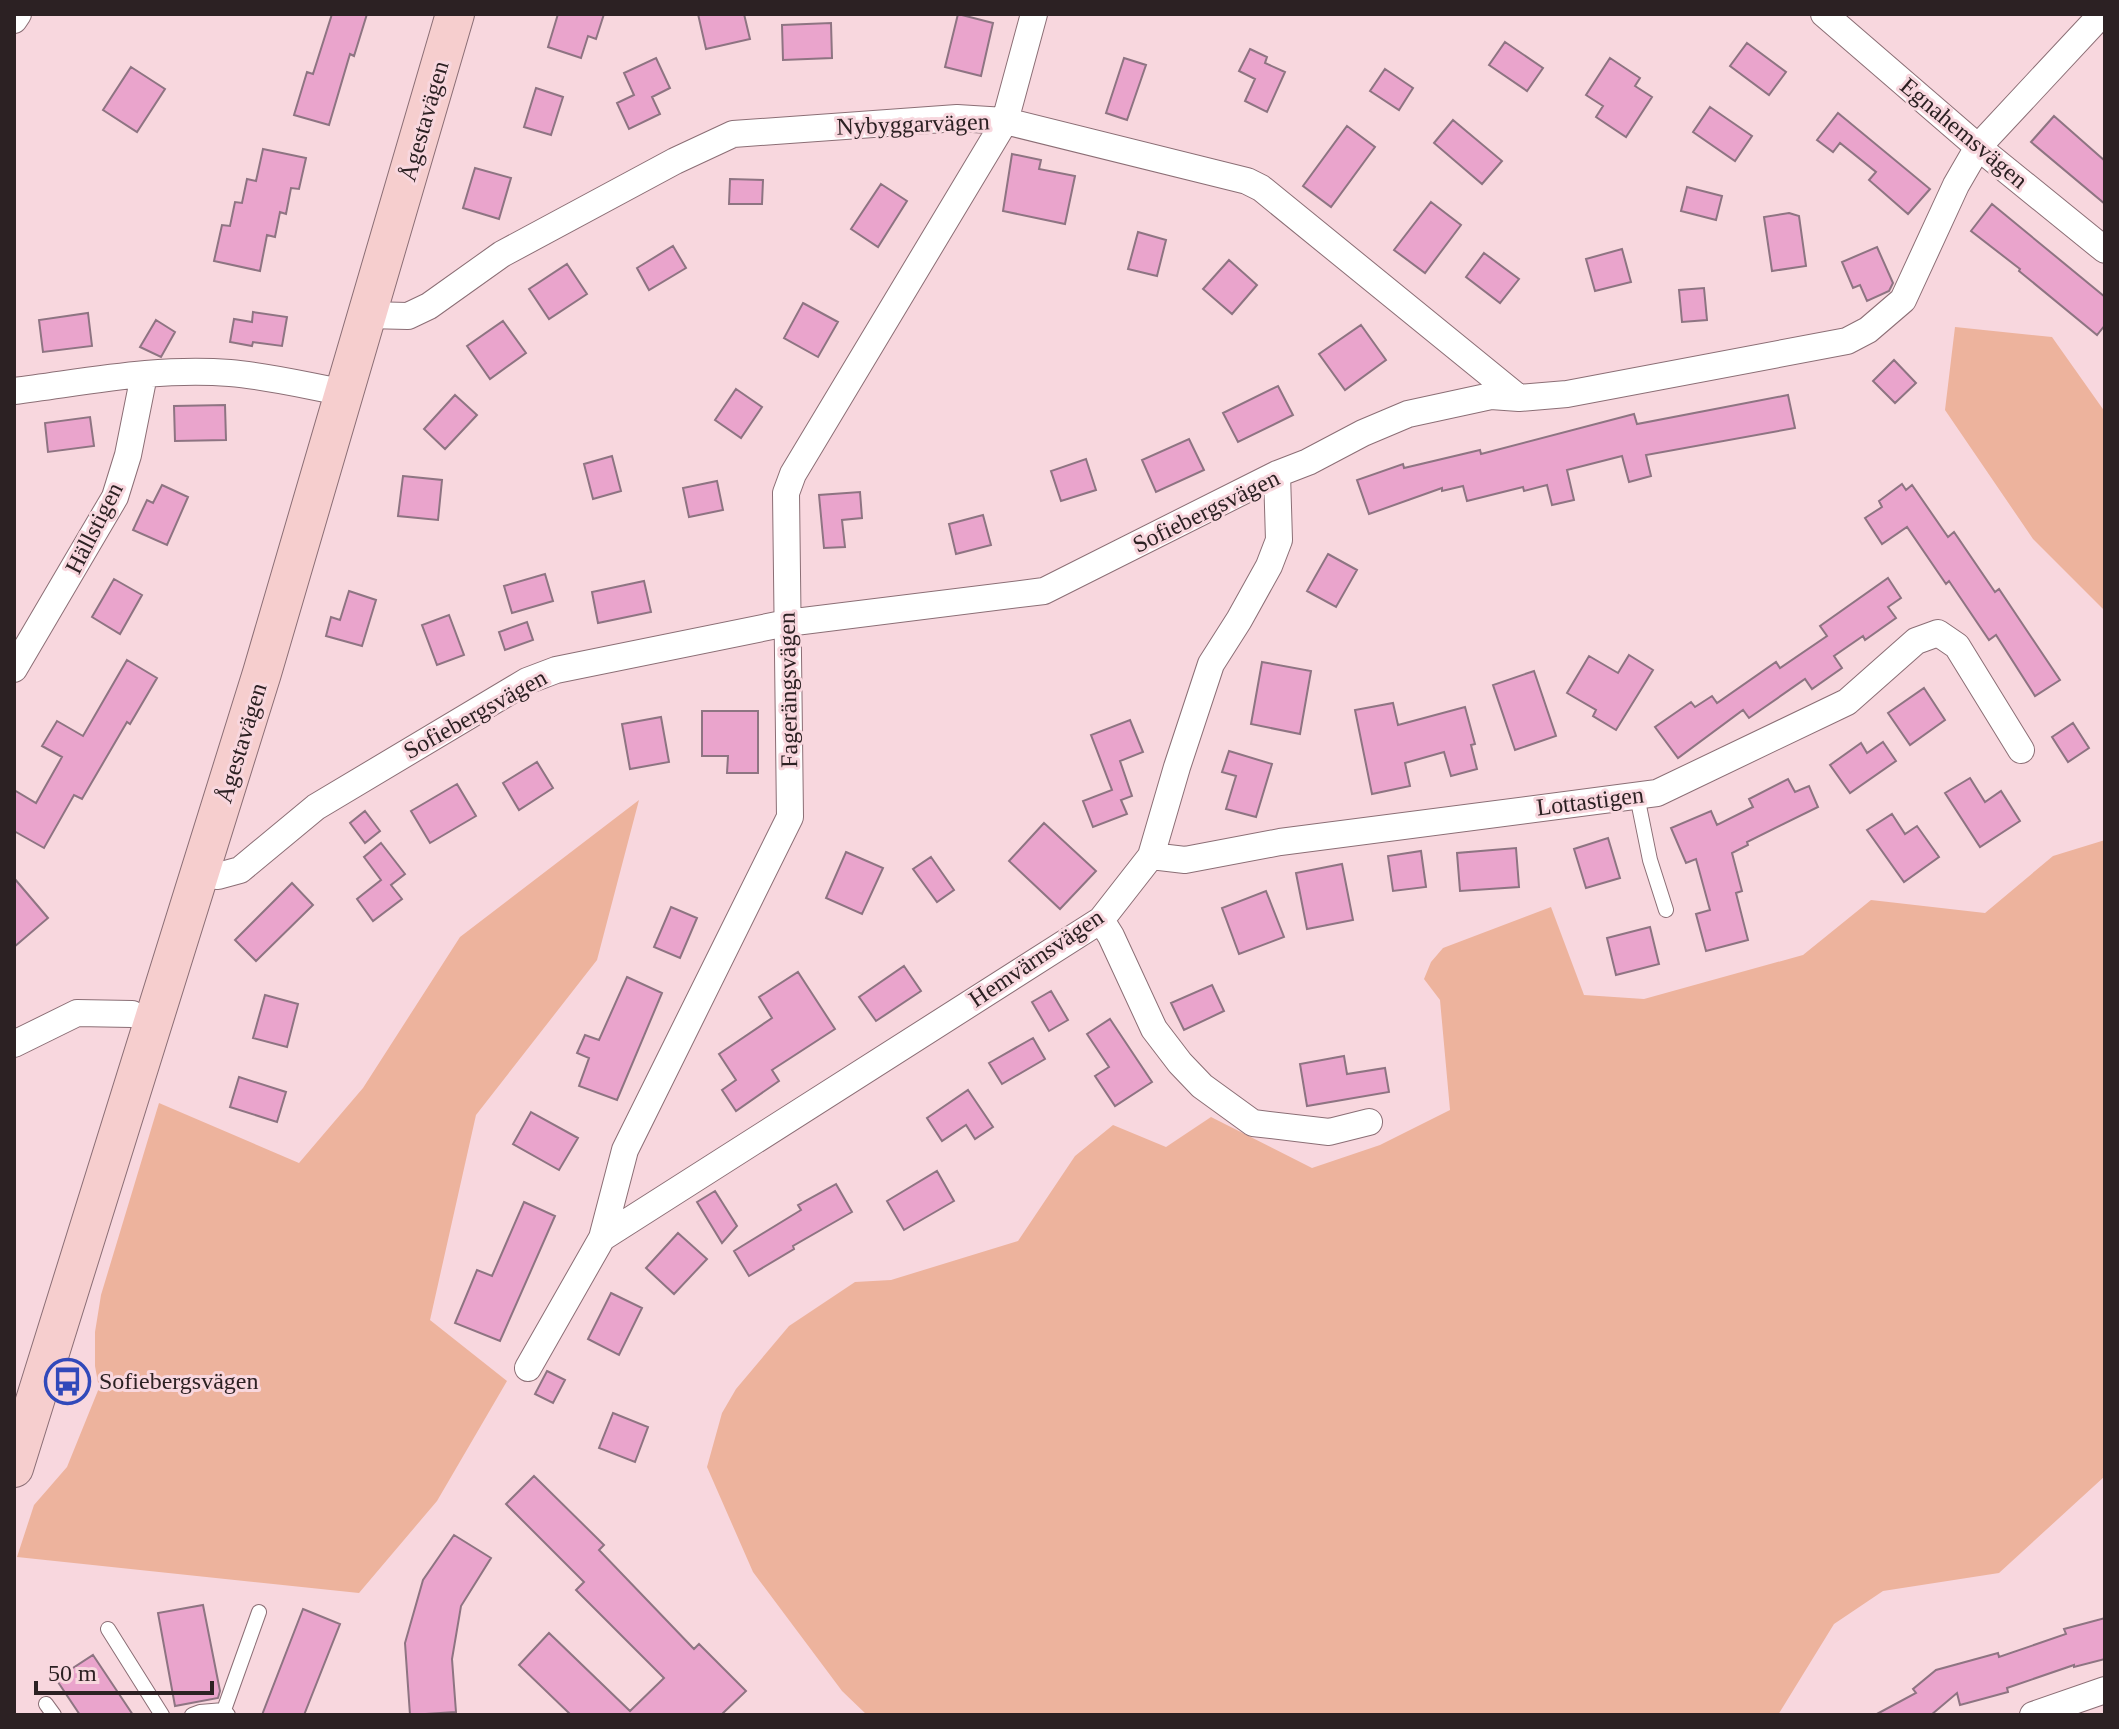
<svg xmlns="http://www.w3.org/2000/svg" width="2119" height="1729" viewBox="0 0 2119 1729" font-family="Georgia,serif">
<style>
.green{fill:#edb39d}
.building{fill:#eaa4cc;stroke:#8e7482;stroke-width:2}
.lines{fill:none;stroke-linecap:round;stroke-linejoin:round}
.service-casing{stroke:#8b6e75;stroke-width:16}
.minor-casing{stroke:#8b6e75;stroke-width:28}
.secondary-casing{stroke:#8b6e75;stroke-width:40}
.service{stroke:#fff;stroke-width:14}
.minor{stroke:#fff;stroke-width:26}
.secondary{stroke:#f6cece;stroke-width:38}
.labels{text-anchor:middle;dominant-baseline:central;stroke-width:6;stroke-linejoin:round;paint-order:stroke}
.street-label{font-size:24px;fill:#2c2123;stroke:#f8d7de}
.poi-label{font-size:24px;fill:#2c2123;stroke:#f8d7de;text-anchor:start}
</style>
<rect width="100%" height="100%" fill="#f8d7de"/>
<!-- green -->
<path class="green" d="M 1955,327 L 2052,337 L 2105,412 L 2105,611 L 2033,539 L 1945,410 Z
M 639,800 L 597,960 L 476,1115 L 430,1320 L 507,1381 L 437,1501 L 359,1593 L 17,1557 L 34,1505 L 67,1467 L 99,1388 L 95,1366 L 95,1332 L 101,1295 L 159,1103 L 299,1163 L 363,1088 L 460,937 Z
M 2105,840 L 2105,1476 L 1999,1573 L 1883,1591 L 1834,1624 L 1778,1715 L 867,1715 L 842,1691 L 753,1572 L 707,1467 L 722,1413 L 736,1389 L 789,1326 L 855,1282 L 891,1280 L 1018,1241 L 1075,1156 L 1113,1125 L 1166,1147 L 1211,1117 L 1312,1168 L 1380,1145 L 1450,1110 L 1440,1000 L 1424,979 L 1431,962 L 1443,948 L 1551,907 L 1584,995 L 1644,999 L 1803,955 L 1871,900 L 1985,913 L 2053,856 Z"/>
<!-- building -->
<path class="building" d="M 332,14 L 367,14 L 354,56 L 350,54 L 329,125 L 294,115 L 307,72 L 313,74 Z
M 558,14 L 604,14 L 596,39 L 588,36 L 581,58 L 548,47 Z
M 698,14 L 744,14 L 750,39 L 706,49 Z
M 958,14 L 993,23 L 981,76 L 945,67 Z
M 831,23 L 832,58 L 783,60 L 782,25 Z
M 1505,42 L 1543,68 L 1527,91 L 1489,65 Z
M 1747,43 L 1786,72 L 1769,95 L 1730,66 Z
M 1250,49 L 1267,57 L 1265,63 L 1285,72 L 1267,112 L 1245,101 L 1255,79 L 1239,71 Z
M 656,58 L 670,88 L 652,97 L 660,114 L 629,129 L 617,103 L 634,95 L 624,73 Z
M 1124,58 L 1146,65 L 1127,120 L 1106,113 Z
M 1610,58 L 1640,78 L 1635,86 L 1652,97 L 1626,137 L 1596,117 L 1603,106 L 1586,95 Z
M 131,67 L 165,89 L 137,132 L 103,110 Z
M 1385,69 L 1413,88 L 1399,110 L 1370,91 Z
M 536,88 L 563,97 L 551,135 L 524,127 Z
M 1710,107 L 1752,136 L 1735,161 L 1693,132 Z
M 1838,113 L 1930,189 L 1908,214 L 1869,180 L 1876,172 L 1840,143 L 1833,152 L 1817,140 Z
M 2054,116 L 2105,161 L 2105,204 L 2031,142 Z
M 1453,120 L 1502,161 L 1482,184 L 1434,143 Z
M 1347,126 L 1375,147 L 1331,207 L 1303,186 Z
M 263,149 L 306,158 L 299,189 L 291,188 L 286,214 L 280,212 L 275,237 L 267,235 L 260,271 L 214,261 L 222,225 L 230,226 L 235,202 L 242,203 L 247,179 L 256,181 Z
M 1012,154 L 1041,160 L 1039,169 L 1075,176 L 1065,224 L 1003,211 Z
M 475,168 L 511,178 L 499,219 L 463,208 Z
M 730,179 L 763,180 L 762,204 L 729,204 Z
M 881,184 L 907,201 L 878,247 L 851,229 Z
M 1687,187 L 1722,196 L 1716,220 L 1681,211 Z
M 1431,202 L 1461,225 L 1425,273 L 1394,250 Z
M 1992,204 L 2105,297 L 2105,325 L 2097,335 L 2019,271 L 2020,269 L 1971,231 Z
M 1789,213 L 1799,216 L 1806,266 L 1772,271 L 1764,217 Z
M 1138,232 L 1166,240 L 1157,276 L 1128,269 Z
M 673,246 L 686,268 L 649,290 L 637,268 Z
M 1877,247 L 1893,283 L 1889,291 L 1867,301 L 1860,285 L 1853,288 L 1842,262 Z
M 1622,249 L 1631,282 L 1595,291 L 1586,259 Z
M 1484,253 L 1519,279 L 1500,303 L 1466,277 Z
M 1229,260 L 1257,285 L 1232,314 L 1203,289 Z
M 567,264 L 587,294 L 549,319 L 529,289 Z
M 1704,288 L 1707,320 L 1682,322 L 1679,290 Z
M 803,303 L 838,322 L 818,357 L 784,338 Z
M 253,312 L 287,317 L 282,346 L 253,342 L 252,346 L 230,342 L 234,319 L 252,322 Z
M 88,313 L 92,346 L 43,352 L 39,320 Z
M 156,320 L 175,332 L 161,357 L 140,347 Z
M 503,321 L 526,353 L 490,379 L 467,346 Z
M 1361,325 L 1386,360 L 1345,390 L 1319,354 Z
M 1894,360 L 1916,383 L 1895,403 L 1873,381 Z
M 1278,386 L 1293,415 L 1238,442 L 1223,413 Z
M 736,389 L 762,407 L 741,438 L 715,420 Z
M 455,395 L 477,415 L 445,449 L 424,429 Z
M 1788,395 L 1795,428 L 1646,455 L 1651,476 L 1629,482 L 1622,456 L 1567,470 L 1574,500 L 1552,505 L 1547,485 L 1524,491 L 1523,487 L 1467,501 L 1463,486 L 1442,491 L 1442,488 L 1369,514 L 1357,480 L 1403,464 L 1404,468 L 1480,450 L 1481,454 L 1634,414 L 1637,424 Z
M 225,405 L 226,440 L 175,441 L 174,406 Z
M 90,417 L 94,446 L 48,452 L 45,423 Z
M 1189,439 L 1204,470 L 1156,492 L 1142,460 Z
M 612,456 L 621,491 L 593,499 L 584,464 Z
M 1086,459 L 1096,490 L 1061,501 L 1051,471 Z
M 403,476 L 442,480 L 438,520 L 398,516 Z
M 717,481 L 723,510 L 689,517 L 683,488 Z
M 1902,484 L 1906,490 L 1912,485 L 1948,537 L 1954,532 L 1995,592 L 1999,589 L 2060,680 L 2035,696 L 1996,635 L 1989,640 L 1949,581 L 1946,584 L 1907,527 L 1882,544 L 1865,518 L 1882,507 L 1879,501 Z
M 162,485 L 188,497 L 167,545 L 133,530 L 147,500 L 153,503 Z
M 860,492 L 862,518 L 842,520 L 845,547 L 824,548 L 819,495 Z
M 983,515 L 991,545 L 956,554 L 949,524 Z
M 1328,554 L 1357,570 L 1336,607 L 1307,591 Z
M 545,574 L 553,601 L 512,613 L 504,586 Z
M 1888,578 L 1901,598 L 1888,607 L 1896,618 L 1865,640 L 1863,636 L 1834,656 L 1842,668 L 1812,689 L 1805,679 L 1749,718 L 1743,710 L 1678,758 L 1655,727 L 1691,702 L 1695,707 L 1712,696 L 1717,703 L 1776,662 L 1780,668 L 1827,636 L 1820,626 Z
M 114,579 L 142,595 L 120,634 L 92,617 Z
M 644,581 L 651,612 L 598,623 L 592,592 Z
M 349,591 L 376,600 L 362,646 L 326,636 L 331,617 L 340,620 Z
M 449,615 L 464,655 L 437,665 L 422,625 Z
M 527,622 L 533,640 L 505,650 L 499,632 Z
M 1629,655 L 1653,670 L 1616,730 L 1593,716 L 1596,710 L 1567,693 L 1589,656 L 1618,673 Z
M 127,660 L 157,678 L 130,724 L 127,722 L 82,799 L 74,795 L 44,848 L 14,831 L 14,790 L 36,803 L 62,757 L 42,746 L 57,721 L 83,736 Z
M 1262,662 L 1311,671 L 1300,734 L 1251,724 Z
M 1534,671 L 1556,736 L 1515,750 L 1493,685 Z
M 1924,688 L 1945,720 L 1910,745 L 1888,713 Z
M 1393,703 L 1398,725 L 1465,707 L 1475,744 L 1471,745 L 1477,769 L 1451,776 L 1444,752 L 1405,763 L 1410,786 L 1372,794 L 1355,710 Z
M 702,711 L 758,711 L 758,773 L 727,773 L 728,756 L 702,756 Z
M 661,717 L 669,762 L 630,769 L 622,724 Z
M 1130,720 L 1143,752 L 1120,761 L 1132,796 L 1121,800 L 1127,814 L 1093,827 L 1083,801 L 1112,790 L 1091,735 Z
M 2073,723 L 2089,748 L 2068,762 L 2052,737 Z
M 1883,742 L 1896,761 L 1850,793 L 1830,765 L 1861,743 L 1867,753 Z
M 1229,751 L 1272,764 L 1256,817 L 1226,809 L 1236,776 L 1222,772 Z
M 537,762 L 553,788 L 519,810 L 503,783 Z
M 1970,778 L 1985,802 L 2001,791 L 2020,821 L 1980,847 L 1945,793 Z
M 1788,779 L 1795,792 L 1809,786 L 1818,807 L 1747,842 L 1748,845 L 1732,853 L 1742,891 L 1736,893 L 1748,940 L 1706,951 L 1696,914 L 1710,910 L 1696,859 L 1686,863 L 1671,828 L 1711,811 L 1717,825 L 1753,807 L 1749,799 Z
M 457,784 L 476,816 L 430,843 L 411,811 Z
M 365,811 L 380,831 L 365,843 L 350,823 Z
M 1892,814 L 1905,834 L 1917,826 L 1939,857 L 1904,882 L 1867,830 Z
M 1044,823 L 1096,871 L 1060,909 L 1009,861 Z
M 1608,838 L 1620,878 L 1586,888 L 1574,849 Z
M 381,843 L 405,874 L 391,885 L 402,899 L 373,921 L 357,899 L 381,880 L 364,857 Z
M 1516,848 L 1519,887 L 1460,891 L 1457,853 Z
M 1421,851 L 1426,887 L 1393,891 L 1388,856 Z
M 846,852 L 883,868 L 862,914 L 826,898 Z
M 931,857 L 954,890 L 937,902 L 913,869 Z
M 1342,864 L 1353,920 L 1307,929 L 1296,873 Z
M 14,878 L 48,918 L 14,947 Z
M 292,883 L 313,905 L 256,961 L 235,940 Z
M 1266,891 L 1284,937 L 1239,954 L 1222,908 Z
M 671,907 L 697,918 L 680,958 L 654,947 Z
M 1650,927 L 1659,964 L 1616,975 L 1607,938 Z
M 904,966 L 921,991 L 876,1021 L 859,997 Z
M 798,972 L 835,1029 L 772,1070 L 779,1081 L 736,1111 L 722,1090 L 736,1080 L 719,1054 L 772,1018 L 759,997 Z
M 627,977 L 662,993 L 617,1100 L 579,1086 L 589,1058 L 577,1053 L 585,1035 L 599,1040 Z
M 1212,985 L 1224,1011 L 1184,1030 L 1171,1003 Z
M 1051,991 L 1068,1020 L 1049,1031 L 1032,1002 Z
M 265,995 L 298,1004 L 287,1047 L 253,1038 Z
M 1110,1019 L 1152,1082 L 1115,1106 L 1095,1076 L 1109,1067 L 1087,1034 Z
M 1033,1038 L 1045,1059 L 1002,1084 L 989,1063 Z
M 1344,1056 L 1347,1074 L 1385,1068 L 1389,1092 L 1307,1106 L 1300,1064 Z
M 239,1077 L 286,1092 L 277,1122 L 230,1107 Z
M 968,1090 L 993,1127 L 975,1139 L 966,1125 L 942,1141 L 927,1118 Z
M 531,1112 L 578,1138 L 559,1170 L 513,1144 Z
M 937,1171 L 954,1201 L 904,1230 L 887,1201 Z
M 836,1184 L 852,1212 L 793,1246 L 794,1249 L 749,1276 L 734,1251 L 801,1210 L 798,1205 Z
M 715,1191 L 737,1226 L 722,1243 L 697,1202 Z
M 524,1202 L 555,1216 L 500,1341 L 455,1323 L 477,1270 L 492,1276 Z
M 678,1233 L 707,1259 L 674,1294 L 646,1268 Z
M 611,1293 L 642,1308 L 619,1355 L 588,1339 Z
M 547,1371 L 565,1380 L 553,1403 L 535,1394 Z
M 613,1413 L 648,1427 L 635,1462 L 599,1448 Z
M 534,1476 L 604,1545 L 599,1550 L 694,1649 L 699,1644 L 746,1691 L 721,1715 L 571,1715 L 519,1665 L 549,1633 L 630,1711 L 664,1678 L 576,1590 L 584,1582 L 506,1504 Z
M 454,1535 L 491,1558 L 461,1606 L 452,1659 L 456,1712 L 410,1715 L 405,1643 L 423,1580 Z
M 203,1605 L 220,1691 L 218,1698 L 175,1706 L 158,1613 Z
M 303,1609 L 340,1624 L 304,1715 L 262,1715 Z
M 2105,1618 L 2105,1659 L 2074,1667 L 2074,1665 L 2007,1688 L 2008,1692 L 1960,1705 L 1957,1693 L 1931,1715 L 1875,1715 L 1916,1693 L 1913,1689 L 1936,1670 L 1998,1653 L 1999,1657 L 2066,1634 L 2064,1629 Z
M 93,1655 L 133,1715 L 80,1715 L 56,1679 Z"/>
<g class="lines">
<defs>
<path id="service" d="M 1637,796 L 1650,860 L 1666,910
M 108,1629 L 162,1715
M 46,1704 L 54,1715
M 224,1710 L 259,1612
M 192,1715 L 200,1712 L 224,1710 L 228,1715"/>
<path id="minor" d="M 1824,14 L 1978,147 L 2105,250
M 14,20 L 18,14
M 367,315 L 408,316 L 429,306 L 502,254 L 675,161 L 733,134 L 957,118 L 1005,121 L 1247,181 L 1261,188 L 1519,398
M 14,391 C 86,382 157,367 230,373 C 269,376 308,386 347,393
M 14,669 L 115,497 L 128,455 L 144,375
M 1151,856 L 1185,860 L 1280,842 L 1657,793 L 1847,702 L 1916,641 L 1938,633 L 1957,646 L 2021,750
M 199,874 L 218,876 L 240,870 L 316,807 L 527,681 L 556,670 L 787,623 L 1044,591 L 1277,474 L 1308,462 L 1363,433 L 1408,414 L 1491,396 L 1519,398 L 1567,394 L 1847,341 L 1868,330 L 1903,300 L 1956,185 L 1978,147 L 2102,14
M 1101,920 L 1111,936 L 1154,1029 L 1180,1063 L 1202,1086 L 1253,1123 L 1329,1132 L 1369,1122
M 14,1044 L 77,1013 L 132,1014
M 602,1238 L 1101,920 L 1151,856 L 1177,767 L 1211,664 L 1239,620 L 1269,566 L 1279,540 L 1277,474
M 528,1368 L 602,1238 L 625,1150 L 790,817 L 786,493 L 793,474 L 1005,121 L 1034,14
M 2033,1715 L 2105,1690"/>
<path id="secondary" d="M 14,1468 L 262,673 L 455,14"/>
</defs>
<!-- service casing -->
<use href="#service" class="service-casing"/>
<!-- minor casing -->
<use href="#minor" class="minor-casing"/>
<!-- secondary casing -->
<use href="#secondary" class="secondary-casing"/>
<!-- service -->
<use href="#service" class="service"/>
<!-- minor -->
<use href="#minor" class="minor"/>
<!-- secondary -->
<use href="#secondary" class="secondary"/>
</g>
<!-- icons -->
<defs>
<symbol id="bus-ring" viewBox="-11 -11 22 22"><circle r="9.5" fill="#f8d7de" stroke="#3149ba" stroke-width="1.5"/><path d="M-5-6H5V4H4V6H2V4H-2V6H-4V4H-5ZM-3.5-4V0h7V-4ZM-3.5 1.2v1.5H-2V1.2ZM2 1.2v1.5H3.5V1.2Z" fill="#3149ba"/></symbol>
</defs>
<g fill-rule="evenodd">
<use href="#bus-ring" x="42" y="1356" width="51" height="51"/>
</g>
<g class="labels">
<!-- street labels -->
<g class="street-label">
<text transform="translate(424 121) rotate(-74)">Ågestavägen</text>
<text transform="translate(913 124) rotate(-2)">Nybyggarvägen</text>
<text transform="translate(1964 133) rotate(40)">Egnahemsvägen</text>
<text transform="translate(1206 511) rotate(-26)">Sofiebergsvägen</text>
<text transform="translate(94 528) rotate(-63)">Hällstigen</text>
<text transform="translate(788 690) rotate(-91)">Fagerängsvägen</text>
<text transform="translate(475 714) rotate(-29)">Sofiebergsvägen</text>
<text transform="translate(241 743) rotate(-73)">Ågestavägen</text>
<text transform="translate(1590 801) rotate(-7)">Lottastigen</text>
<text transform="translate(1036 958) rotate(-34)">Hemvärnsvägen</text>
</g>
<!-- poi labels -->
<g class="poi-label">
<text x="99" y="1381">Sofiebergsvägen</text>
</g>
</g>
<!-- border -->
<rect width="2119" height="1729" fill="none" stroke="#2c2123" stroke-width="32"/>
<!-- scale -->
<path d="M36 1681v12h176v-12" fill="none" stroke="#2c2123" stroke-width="4"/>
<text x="48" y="1681" font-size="24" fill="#2c2123" stroke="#f8d7de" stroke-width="6" paint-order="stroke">50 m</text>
</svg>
